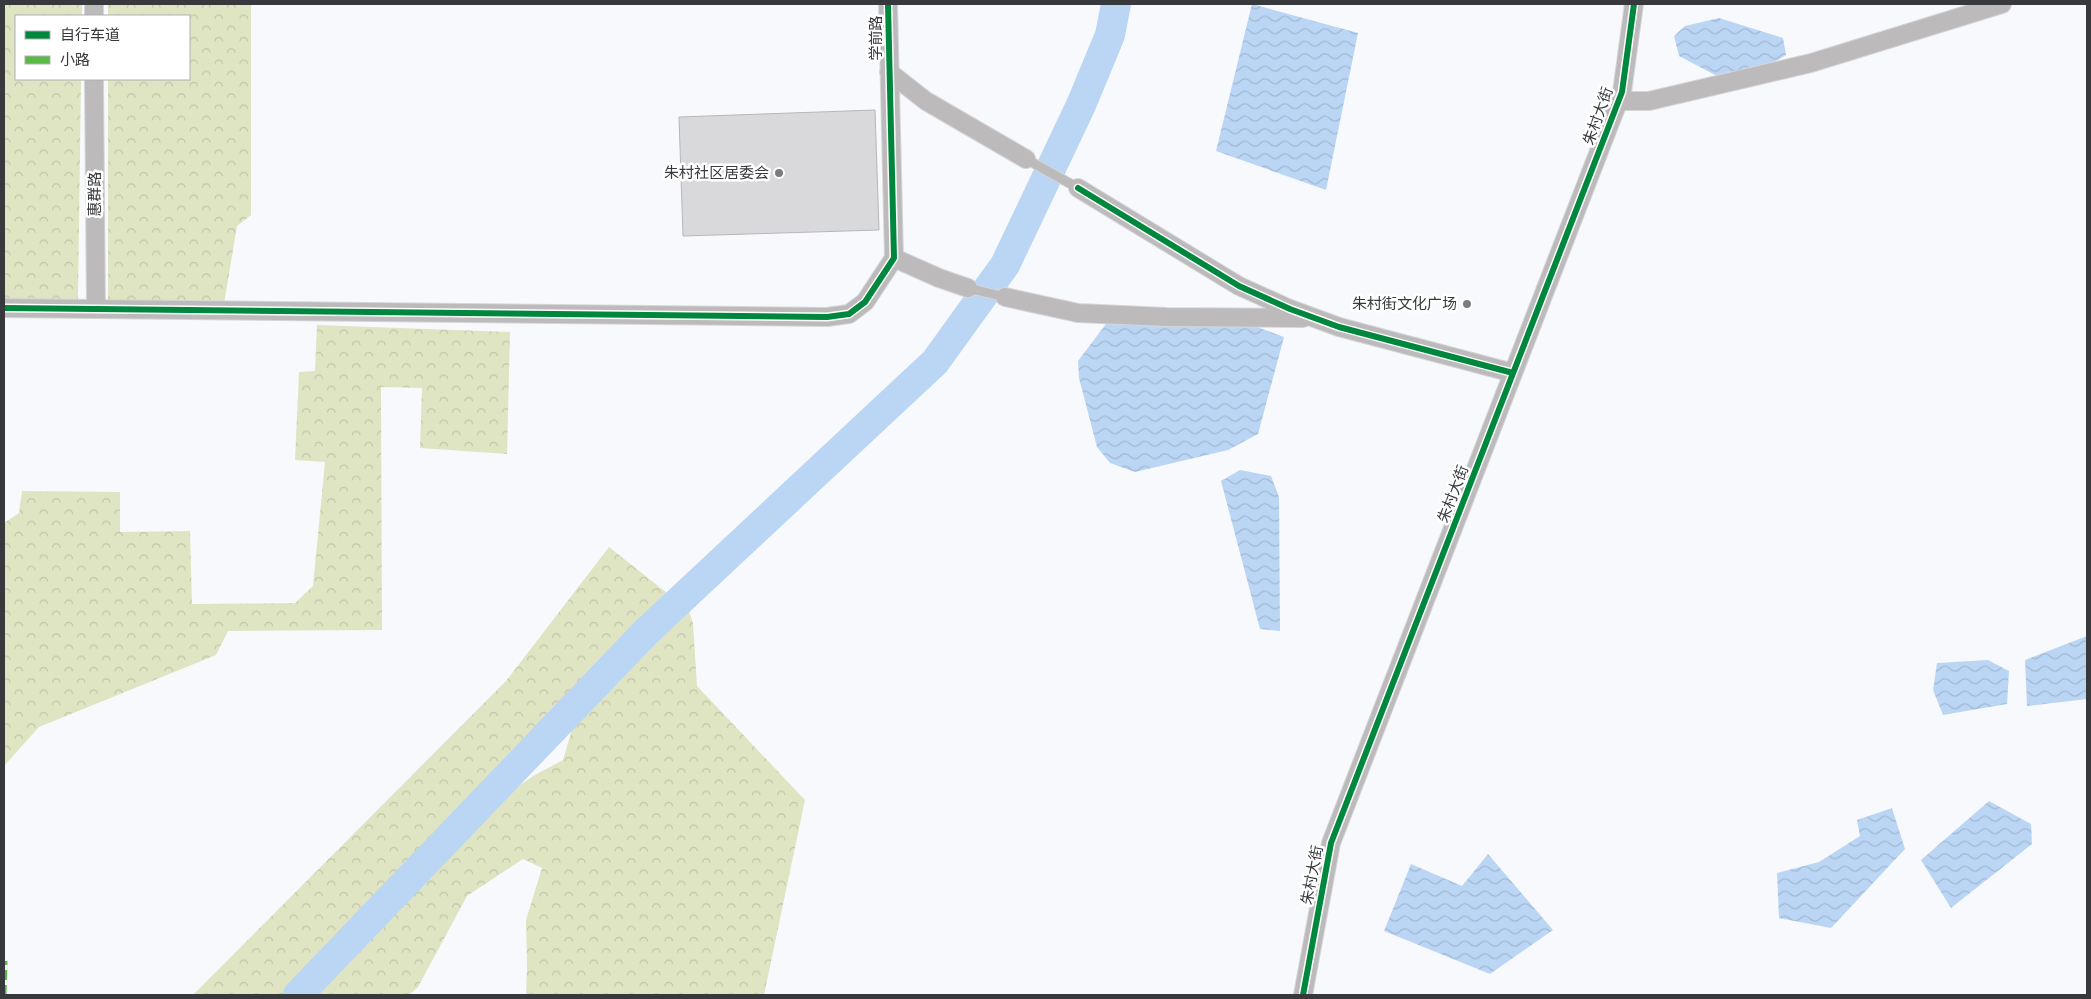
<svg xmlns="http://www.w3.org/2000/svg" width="2091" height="999" viewBox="0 0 2091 999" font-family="'DejaVu Sans','Noto Sans SC',sans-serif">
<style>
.forest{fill:url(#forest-crowns)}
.water{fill:url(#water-waves)}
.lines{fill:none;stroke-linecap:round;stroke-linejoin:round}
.river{stroke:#bad6f4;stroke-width:30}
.building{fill:#d9d9db;stroke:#b7b6b9}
.lane-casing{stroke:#d6d6d9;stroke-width:11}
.street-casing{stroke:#d6d6d9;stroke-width:20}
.lane{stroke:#bcbabb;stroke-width:9}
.street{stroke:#bcbabb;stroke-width:18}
.quiet{stroke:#58b947;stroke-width:5;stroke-dasharray:10 5;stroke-linecap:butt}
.cycleway-casing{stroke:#fff;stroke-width:9}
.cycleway{stroke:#00873e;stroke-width:6}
.poi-dot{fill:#7b7c80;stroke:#fff;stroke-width:2}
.labels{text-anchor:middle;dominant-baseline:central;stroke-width:5;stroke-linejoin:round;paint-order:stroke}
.street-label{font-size:15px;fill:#38393d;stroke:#fff}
.poi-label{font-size:15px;fill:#38393d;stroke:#fff;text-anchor:end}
</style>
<defs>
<pattern id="forest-crowns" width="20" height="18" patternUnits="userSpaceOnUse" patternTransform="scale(1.25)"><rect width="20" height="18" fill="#dfe5c3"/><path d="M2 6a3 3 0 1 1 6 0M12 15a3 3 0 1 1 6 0" fill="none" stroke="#c0c5a8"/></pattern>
<pattern id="water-waves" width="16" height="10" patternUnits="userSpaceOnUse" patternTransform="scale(1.25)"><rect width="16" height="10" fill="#bad6f4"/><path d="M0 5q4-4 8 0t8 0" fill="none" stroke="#a1b8d2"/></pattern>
</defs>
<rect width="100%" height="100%" fill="#f8f9fc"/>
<!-- forest -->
<path class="forest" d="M 4,4 L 82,4 L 82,16 L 16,16 L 16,79 L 81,79 L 78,301 L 4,300 Z
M 108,4 L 251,4 L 251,215 L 237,226 L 224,304 L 108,301 L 108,79 L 189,79 L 189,16 L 108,16 Z
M 317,325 L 510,332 L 507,454 L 420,448 L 422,388 L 381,387 L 382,630 L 228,631 L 216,655 L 39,727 L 4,766 L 4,523 L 19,513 L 22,491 L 120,492 L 120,532 L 190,531 L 192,604 L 295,603 L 313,586 L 325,462 L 295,460 L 299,372 L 315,371 Z
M 609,547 L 672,597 L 288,995 L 193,995 L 506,681 Z
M 686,602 L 693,623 L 697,686 L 805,800 L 764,995 L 526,995 L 527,967 L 526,920 L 542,868 L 523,859 L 467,896 L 418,987 L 409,995 L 311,995 L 498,801 L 533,776 L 563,760 L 575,719 Z"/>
<!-- water -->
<path class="water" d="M 1252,4 L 1358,33 L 1326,190 L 1216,151 Z
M 1719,18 L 1783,38 L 1786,55 L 1766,67 L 1719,77 L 1679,56 L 1674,36 L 1685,26 Z
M 1109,320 L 1257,327 L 1284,337 L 1258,434 L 1228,450 L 1135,472 L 1110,463 L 1097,447 L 1079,378 L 1078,361 Z
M 1240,470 L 1271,476 L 1279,497 L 1280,631 L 1260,629 L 1221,481 Z
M 2087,636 L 2087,699 L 2027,706 L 2025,660 Z
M 1988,660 L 2009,671 L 2007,704 L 1943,715 L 1933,690 L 1937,663 Z
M 1989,801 L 2031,824 L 2032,844 L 1951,908 L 1921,860 Z
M 1892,808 L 1905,849 L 1831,928 L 1779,918 L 1777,873 L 1819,862 L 1860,836 L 1857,820 Z
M 1488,854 L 1553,930 L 1490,974 L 1384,931 L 1411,864 L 1462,886 Z"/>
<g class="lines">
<!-- river -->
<path class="river" d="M 298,995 L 646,632 L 935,362 L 1005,265 L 1081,105 L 1110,35 L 1116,4"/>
</g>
<!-- building -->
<path class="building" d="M 875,110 L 879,230 L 683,236 L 679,117 Z"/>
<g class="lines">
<defs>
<path id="lane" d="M 1026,159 L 1078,188
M 968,288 L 1005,297"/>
<path id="street" d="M 94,4 L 94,16
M 889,72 L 926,101 L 1026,159
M 94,79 L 96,309
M 1618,101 L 1649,101 L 1811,63 L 2002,4
M 1078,188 L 1239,286 L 1290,309 L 1339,327 L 1513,373
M 894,258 L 939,278 L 968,288
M 1005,297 L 1078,313 L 1166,317 L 1303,318
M 4,308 L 827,317 L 849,314 L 865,302 L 894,258 L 888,4
M 1303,995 L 1331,843 L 1622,92 L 1634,4"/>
</defs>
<!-- lane casing -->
<use href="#lane" class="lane-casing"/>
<!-- street casing -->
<use href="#street" class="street-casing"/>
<!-- lane -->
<use href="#lane" class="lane"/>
<!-- street -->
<use href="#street" class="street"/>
<!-- quiet -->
<path class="quiet" d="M 4,995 L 5,961"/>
<defs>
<path id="cycleway" d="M 1078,188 L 1239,286 L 1290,309 L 1339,327 L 1513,373
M 4,308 L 827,317 L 849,314 L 865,302 L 894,258 L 888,4
M 1303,995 L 1331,843 L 1622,92 L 1634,4"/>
</defs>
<!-- cycleway casing -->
<use href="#cycleway" class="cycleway-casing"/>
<!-- cycleway -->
<use href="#cycleway" class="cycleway"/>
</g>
<!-- markers -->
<g class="poi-dot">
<circle cx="779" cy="173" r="5"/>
<circle cx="1467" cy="304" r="5"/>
</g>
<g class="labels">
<!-- street labels -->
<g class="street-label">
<text transform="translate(876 38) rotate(-90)">学前路</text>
<text transform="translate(1598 116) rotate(-70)">朱村大街</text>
<text transform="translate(95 194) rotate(-90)">惠群路</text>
<text transform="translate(1453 494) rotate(-69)">朱村大街</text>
<text transform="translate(1312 875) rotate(-79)">朱村大街</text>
</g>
<!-- poi labels -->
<g class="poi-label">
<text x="769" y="173">朱村社区居委会</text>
<text x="1457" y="304">朱村街文化广场</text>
</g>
</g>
<!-- border -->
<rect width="2091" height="999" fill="none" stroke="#38393d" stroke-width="10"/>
<!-- legend -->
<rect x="15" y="15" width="175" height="65" fill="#ffffff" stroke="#afb0b1"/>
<rect x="25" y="31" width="25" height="8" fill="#00873e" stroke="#afb0b1"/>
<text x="60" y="40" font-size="15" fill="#38393d">自行车道</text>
<rect x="25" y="56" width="25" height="8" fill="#58b947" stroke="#afb0b1"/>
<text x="60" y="65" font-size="15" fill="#38393d">小路</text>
</svg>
